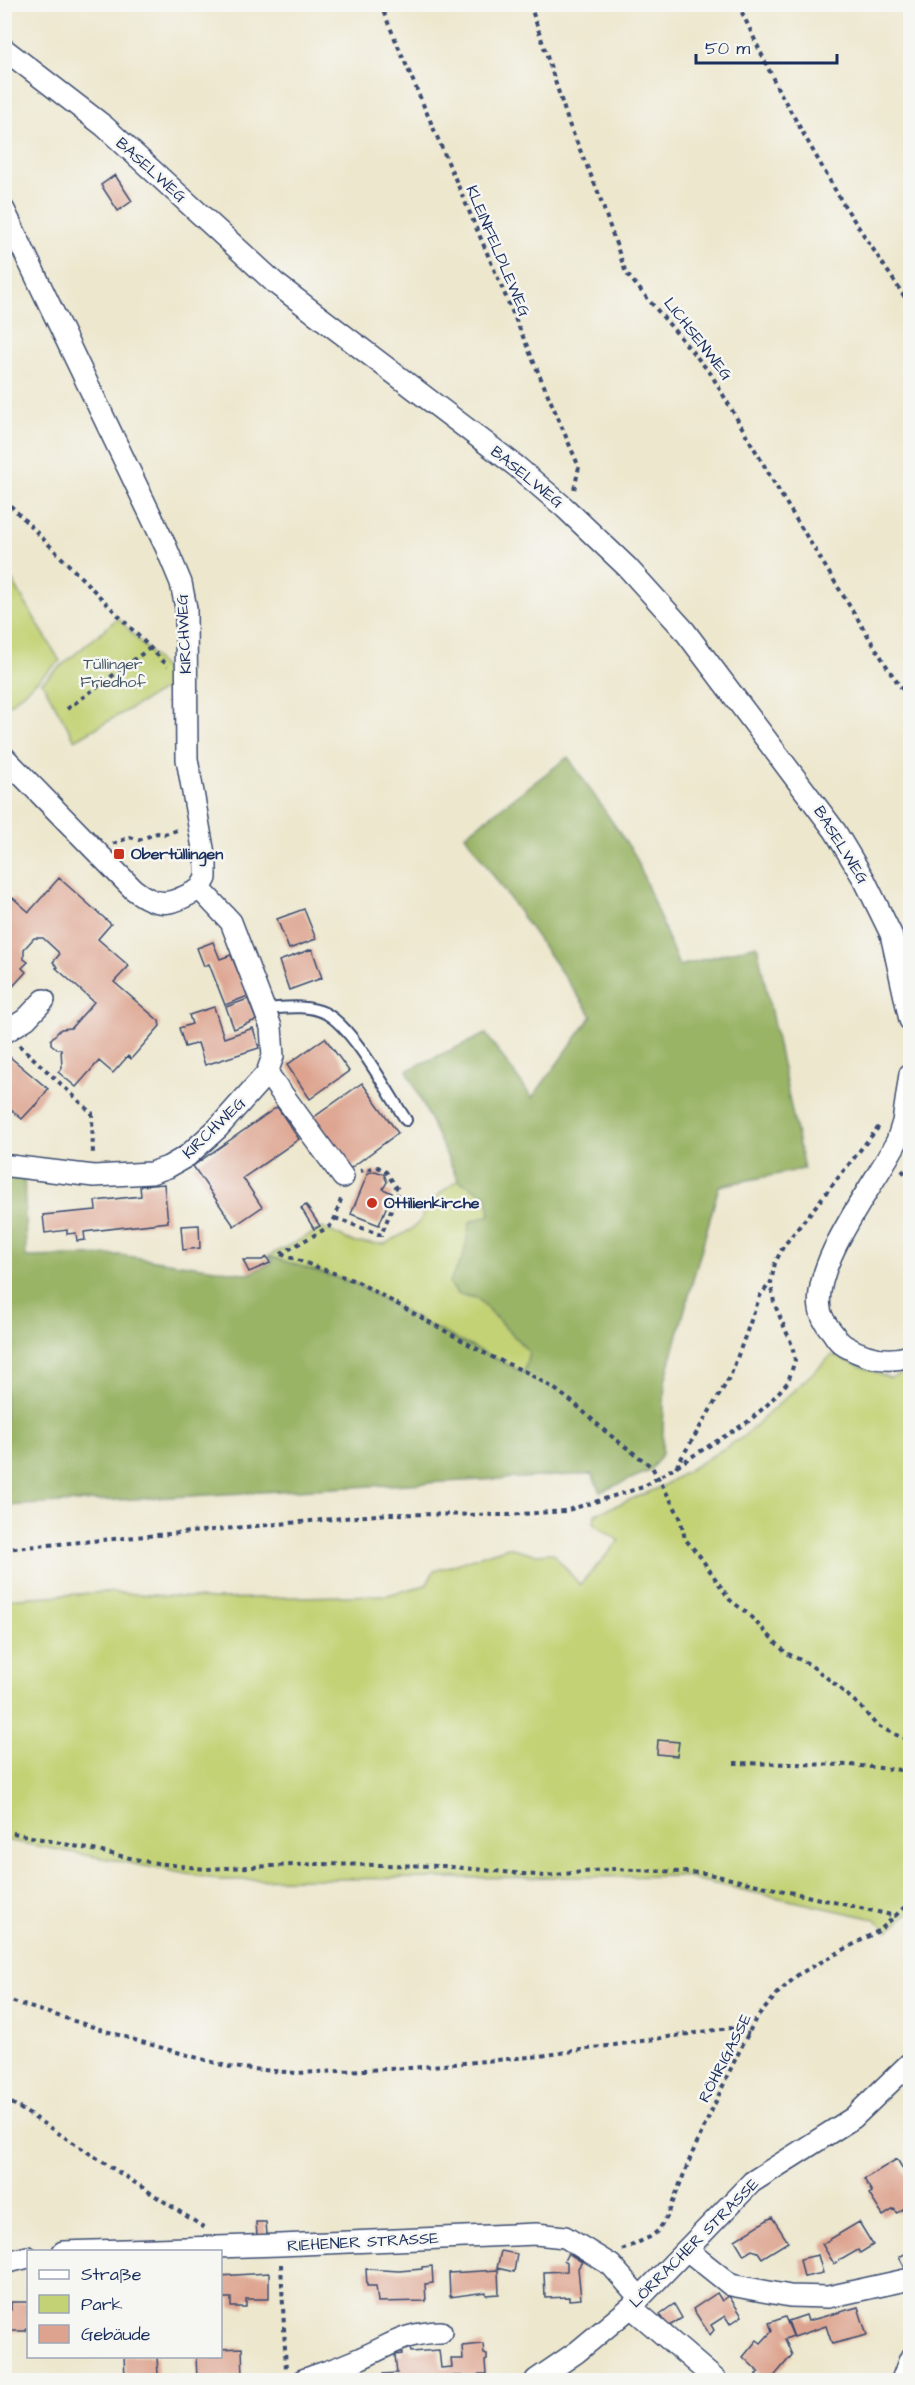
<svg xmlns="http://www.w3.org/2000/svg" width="915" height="2385" viewBox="0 0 915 2385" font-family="'Architects Daughter',sans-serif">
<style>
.green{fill:#c3d274;stroke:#6f8069;stroke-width:1.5}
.forest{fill:#9ab466;stroke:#5a7262;stroke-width:1.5}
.building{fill:#dda38e}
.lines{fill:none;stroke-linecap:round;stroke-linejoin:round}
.service-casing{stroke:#3a4b6f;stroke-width:14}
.minor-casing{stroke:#3a4b6f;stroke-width:24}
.path{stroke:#3a4b6f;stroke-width:4;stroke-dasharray:4.5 4.5;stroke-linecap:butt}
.service{stroke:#fff;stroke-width:10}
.minor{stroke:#fff;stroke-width:21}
.poi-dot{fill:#c8321e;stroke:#f6f6f2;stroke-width:2}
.labels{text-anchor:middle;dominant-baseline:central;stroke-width:5;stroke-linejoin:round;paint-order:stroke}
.street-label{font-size:16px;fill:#1b2f5e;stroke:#f6f6f2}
.park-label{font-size:16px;fill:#455864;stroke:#f6f6f2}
.poi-label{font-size:16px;font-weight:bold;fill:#1b2f5e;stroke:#f6f6f2;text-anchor:start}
</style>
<rect width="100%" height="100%" fill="#f6f6f2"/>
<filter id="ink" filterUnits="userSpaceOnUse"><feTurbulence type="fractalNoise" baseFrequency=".0167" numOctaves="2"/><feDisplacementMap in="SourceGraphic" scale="12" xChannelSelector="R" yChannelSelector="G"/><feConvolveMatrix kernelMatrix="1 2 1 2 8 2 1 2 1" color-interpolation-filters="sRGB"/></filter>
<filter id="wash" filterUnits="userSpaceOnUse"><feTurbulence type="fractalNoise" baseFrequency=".008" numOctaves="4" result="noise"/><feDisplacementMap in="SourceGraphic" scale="24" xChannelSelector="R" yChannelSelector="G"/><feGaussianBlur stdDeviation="1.35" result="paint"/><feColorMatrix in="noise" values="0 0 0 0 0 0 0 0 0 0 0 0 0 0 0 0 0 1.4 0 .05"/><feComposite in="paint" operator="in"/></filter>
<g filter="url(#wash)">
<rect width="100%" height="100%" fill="#ede7cd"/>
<!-- green -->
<path class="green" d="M 4,567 L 60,661 L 5,708 L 4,708 Z
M 118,618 L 177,682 L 75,740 L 42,682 Z
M 458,1180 L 487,1195 L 490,1215 L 470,1222 L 464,1256 L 449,1283 L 458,1294 L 477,1298 L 529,1352 L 524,1373 L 422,1322 L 356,1284 L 268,1256 L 323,1228 L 355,1243 L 385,1244 L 412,1229 L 421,1220 L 428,1203 Z
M 832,1355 L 890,1378 L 910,1370 L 910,1912 L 888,1931 L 875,1919 L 679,1876 L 220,1880 L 5,1840 L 5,1599 L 106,1592 L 214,1599 L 387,1595 L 426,1585 L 434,1571 L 508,1547 L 535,1554 L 553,1553 L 580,1585 L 619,1541 L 594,1523 L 595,1514 L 661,1487 L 743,1437 Z"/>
<!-- forest -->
<path class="forest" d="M 568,757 L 635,855 L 679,966 L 757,945 L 804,1169 L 719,1186 L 665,1381 L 662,1454 L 650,1471 L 600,1492 L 592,1474 L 5,1506 L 5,1157 L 24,1162 L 26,1257 L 120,1255 L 249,1274 L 272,1263 L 268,1256 L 356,1284 L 422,1322 L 524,1373 L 529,1352 L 477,1298 L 458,1294 L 449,1283 L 464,1255 L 470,1222 L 490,1215 L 487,1196 L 458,1180 L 407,1070 L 486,1034 L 532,1098 L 592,1016 L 465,835 Z"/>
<g id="blocks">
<!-- building -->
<path class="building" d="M 115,175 L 132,201 L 118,211 L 101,185 Z
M 59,878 L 111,924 L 98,939 L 129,966 L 114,982 L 159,1021 L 160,1026 L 131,1059 L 128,1056 L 113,1073 L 99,1061 L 76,1087 L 58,1072 L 62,1068 L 61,1049 L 57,1049 L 51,1044 L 51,1039 L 61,1029 L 71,1028 L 94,1002 L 56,968 L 58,967 L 53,962 L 59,955 L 58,952 L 43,938 L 34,938 L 24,949 L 24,959 L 28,962 L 22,968 L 26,972 L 4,996 L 4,907 L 13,898 L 29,912 Z
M 304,909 L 316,939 L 289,949 L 277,919 Z
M 213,942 L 220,959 L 231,955 L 248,996 L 225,1005 L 209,964 L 204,966 L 197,948 Z
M 312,949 L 322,978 L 289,990 L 279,961 Z
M 248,999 L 256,1020 L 234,1029 L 226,1007 Z
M 214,1007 L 224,1038 L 253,1028 L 259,1048 L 205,1065 L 198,1043 L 185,1047 L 179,1028 L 192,1024 L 189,1015 Z
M 325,1038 L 349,1071 L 310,1099 L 287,1065 Z
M 4,1052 L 48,1089 L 36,1106 L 35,1105 L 22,1119 L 4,1104 Z
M 362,1083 L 398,1133 L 348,1170 L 310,1120 Z
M 277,1107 L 299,1139 L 243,1178 L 262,1207 L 234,1226 L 193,1166 Z
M 375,1171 L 384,1174 L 387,1182 L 383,1189 L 392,1193 L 379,1225 L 351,1214 L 368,1173 Z
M 164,1184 L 168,1222 L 84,1232 L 85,1240 L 77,1241 L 76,1233 L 67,1234 L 67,1230 L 45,1233 L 43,1215 L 96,1210 L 95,1201 L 141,1196 L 140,1186 Z
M 306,1205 L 320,1226 L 314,1229 L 301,1208 Z
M 199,1225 L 200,1248 L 183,1250 L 181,1226 Z
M 267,1257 L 270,1263 L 249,1272 L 243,1260 L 262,1260 Z
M 658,1740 L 679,1742 L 677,1756 L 657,1754 Z
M 897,2159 L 910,2181 L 910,2204 L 897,2213 L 894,2209 L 883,2216 L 869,2194 L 872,2192 L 864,2179 Z
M 772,2217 L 788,2242 L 762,2258 L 758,2252 L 752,2250 L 744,2255 L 735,2240 Z
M 256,2222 L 266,2222 L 267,2235 L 257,2236 Z
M 859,2222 L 873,2245 L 860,2253 L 858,2250 L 834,2264 L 822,2244 Z
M 501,2251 L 517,2254 L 514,2272 L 497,2268 Z
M 910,2251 L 910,2270 L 907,2272 L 899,2257 Z
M 568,2253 L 582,2262 L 578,2268 L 581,2299 L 569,2300 L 569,2297 L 545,2298 L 544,2272 L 567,2271 L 567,2263 L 564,2261 Z
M 818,2255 L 823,2273 L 804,2277 L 800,2259 Z
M 432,2266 L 433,2283 L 425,2284 L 426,2301 L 378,2302 L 376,2286 L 367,2286 L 366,2269 L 399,2271 L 422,2269 L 422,2267 Z
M 498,2270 L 499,2294 L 486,2295 L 486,2292 L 450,2297 L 449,2273 Z
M 269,2273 L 269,2299 L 246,2299 L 246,2307 L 231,2307 L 231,2298 L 220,2298 L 220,2276 Z
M 717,2293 L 722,2301 L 729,2296 L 742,2316 L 730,2324 L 725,2316 L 711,2325 L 714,2330 L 710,2335 L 693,2309 Z
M 11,2302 L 28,2302 L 28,2328 L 26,2328 L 26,2331 L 4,2331 L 4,2310 L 11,2310 Z
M 674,2304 L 682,2318 L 668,2327 L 660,2314 Z
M 858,2307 L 867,2335 L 832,2344 L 826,2326 L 794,2337 L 788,2321 L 806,2315 L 808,2321 Z
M 785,2317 L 793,2336 L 785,2339 L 792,2355 L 771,2380 L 762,2380 L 756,2375 L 759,2372 L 743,2357 L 757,2340 L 761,2343 L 772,2331 L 769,2323 Z
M 483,2344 L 484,2354 L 487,2355 L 487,2360 L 485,2361 L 486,2374 L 479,2374 L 474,2380 L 465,2380 L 464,2376 L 453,2376 L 453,2380 L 384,2380 L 383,2374 L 397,2373 L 395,2355 L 402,2354 L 401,2349 L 410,2348 L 411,2352 L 439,2350 L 441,2368 L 452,2367 L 451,2359 L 463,2359 L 462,2346 Z
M 242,2348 L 243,2377 L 197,2380 L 196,2356 L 220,2356 L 220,2349 Z
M 124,2356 L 157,2356 L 158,2376 L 125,2378 Z"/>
</g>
</g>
<g filter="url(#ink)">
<use href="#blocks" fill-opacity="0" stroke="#3a4b6f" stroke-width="1.5"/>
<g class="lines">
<defs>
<path id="service" d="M 265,1009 C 284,1008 306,1004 325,1013 C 353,1027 388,1093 406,1120"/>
<path id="minor" d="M 4,49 L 104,126 L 275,283 L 516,466 L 565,508 L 627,567 L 684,630 L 835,831 L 865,881 L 891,934 L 910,1020
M 4,210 L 166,547 L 181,583 L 186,608 L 187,759 L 206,865 L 206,878 L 200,889
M 4,757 L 133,889 C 160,910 171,904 200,889
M 4,1033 L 26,1019 L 44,1000
M 267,1073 L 343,1177
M 910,1074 L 903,1122 L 897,1141 C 876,1183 812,1263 820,1309 C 821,1318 827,1326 833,1333 C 836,1338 840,1343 845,1346 C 865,1358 887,1363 910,1356
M 10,1166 L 94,1176 L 151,1173 L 168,1167 L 187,1156 L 218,1128 L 267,1073 L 273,1056 L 271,1027 L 231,922 L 200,889
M 687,2250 L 731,2285 L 790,2296 L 828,2297 L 910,2279
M 63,2252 L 280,2245 L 536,2234 L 565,2237 L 611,2265 L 640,2298
M 4,2263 L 28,2257
M 631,2307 L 716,2380
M 303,2380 C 322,2373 342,2367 361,2358 C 393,2344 404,2333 441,2332
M 536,2380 L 577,2352 L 631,2307 L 752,2182 L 853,2118 L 910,2063
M 902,2380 L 910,2359"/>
</defs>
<!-- service casing -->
<use href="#service" class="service-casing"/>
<!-- minor casing -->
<use href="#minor" class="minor-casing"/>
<!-- path -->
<path class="path" d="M 380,4 L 579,467 L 574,490
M 530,4 L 569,124 L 598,192 L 626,273 L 711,374 L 783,498 L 891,673 L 910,700
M 738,4 L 777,87 L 842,202 L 910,305
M 4,499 L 168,666
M 67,709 L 150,648
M 113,844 L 130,837 L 139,840 L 157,833 L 165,834 L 180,829
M 19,1045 L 92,1113 L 93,1156
M 902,1170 L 909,1179 L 910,1188
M 335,1218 L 381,1235 L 399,1191 L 386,1172 L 378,1167 L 360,1171
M 281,1254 L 358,1282 L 488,1355 L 526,1372 L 552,1387 L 575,1404 L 606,1432 L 652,1467 L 680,1517 L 685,1539 L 699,1555 L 730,1600 L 747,1613 L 786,1653 L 809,1664 L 831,1681 L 860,1706 L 877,1726 L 910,1741
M 281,1254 L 330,1226 L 335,1218 L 342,1196
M 676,1467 L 730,1377 L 760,1296 L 771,1282
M 4,1549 L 388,1514 L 507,1515 L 565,1511 L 643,1487 L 749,1421 L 768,1404 L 788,1382 L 795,1360 L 792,1345 L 774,1303 L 771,1282 L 775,1263 L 783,1247 L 881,1124
M 734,1763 L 851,1765 L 910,1771
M 4,1831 L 149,1862 L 205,1869 L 317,1864 L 443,1866 L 545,1876 L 613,1869 L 704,1873 L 896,1916
M 4,1999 L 138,2041 L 230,2067 L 296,2073 L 410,2068 L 540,2056 L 729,2028 L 749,2034
M 4,2098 L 205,2228
M 622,2250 L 650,2237 L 658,2231 L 667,2217 L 691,2156 L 732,2066 L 755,2020 L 778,1993 L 799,1974 L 880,1930 L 910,1902
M 281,2264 L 286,2370"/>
<!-- service -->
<use href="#service" class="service"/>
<!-- minor -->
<use href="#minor" class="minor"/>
</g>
</g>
<!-- markers -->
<g class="poi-dot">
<rect x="113" y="848" width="12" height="12" rx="3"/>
<circle cx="372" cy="1203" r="6"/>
</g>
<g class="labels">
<!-- street labels -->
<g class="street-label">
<text transform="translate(151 170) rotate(42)">BASELWEG</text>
<text transform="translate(498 251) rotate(67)">KLEINFELDLEWEG</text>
<text transform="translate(698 339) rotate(52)">LICHSENWEG</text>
<text transform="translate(527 477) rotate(39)">BASELWEG</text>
<text transform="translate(184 634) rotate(-93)">KIRCHWEG</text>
<text transform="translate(841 845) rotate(58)">BASELWEG</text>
<text transform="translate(214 1128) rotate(-44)">KIRCHWEG</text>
<text transform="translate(725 2058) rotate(-63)">RÖHRIGASSE</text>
<text transform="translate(363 2242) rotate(-3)">RIEHENER STRASSE</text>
<text transform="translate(694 2243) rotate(-45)">LÖRRACHER STRASSE</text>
</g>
<!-- park labels -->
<g class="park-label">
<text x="113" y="664">Tüllinger<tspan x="113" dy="18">Friedhof</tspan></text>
</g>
<!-- poi labels -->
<g class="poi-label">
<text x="131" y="854">Obertüllingen</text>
<text x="384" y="1203">Ottilienkirche</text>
</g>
</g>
<!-- margin -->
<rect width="915" height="2385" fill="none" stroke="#f6f6f2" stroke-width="24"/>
<!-- legend -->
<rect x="27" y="2250" width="195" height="108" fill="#f6f6f2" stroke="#9ea6b7" stroke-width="1.5"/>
<rect x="39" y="2270" width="30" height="9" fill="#ffffff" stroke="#9ea6b7" stroke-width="1.5"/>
<text x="81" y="2280" font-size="18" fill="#1b2f5e">Straße</text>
<rect x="39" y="2295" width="30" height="18" fill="#c3d274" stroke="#9ea6b7" stroke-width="1.5"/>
<text x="81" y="2310" font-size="18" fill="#1b2f5e">Park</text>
<rect x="39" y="2325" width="30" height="18" fill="#dda38e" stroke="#9ea6b7" stroke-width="1.5"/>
<text x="81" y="2340" font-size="18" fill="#1b2f5e">Gebäude</text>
<!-- scale -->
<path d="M696 54v9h141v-9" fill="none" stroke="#1b2f5e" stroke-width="3"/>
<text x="705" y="54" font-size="18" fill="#1b2f5e" stroke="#f6f6f2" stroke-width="4.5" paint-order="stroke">50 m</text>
</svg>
